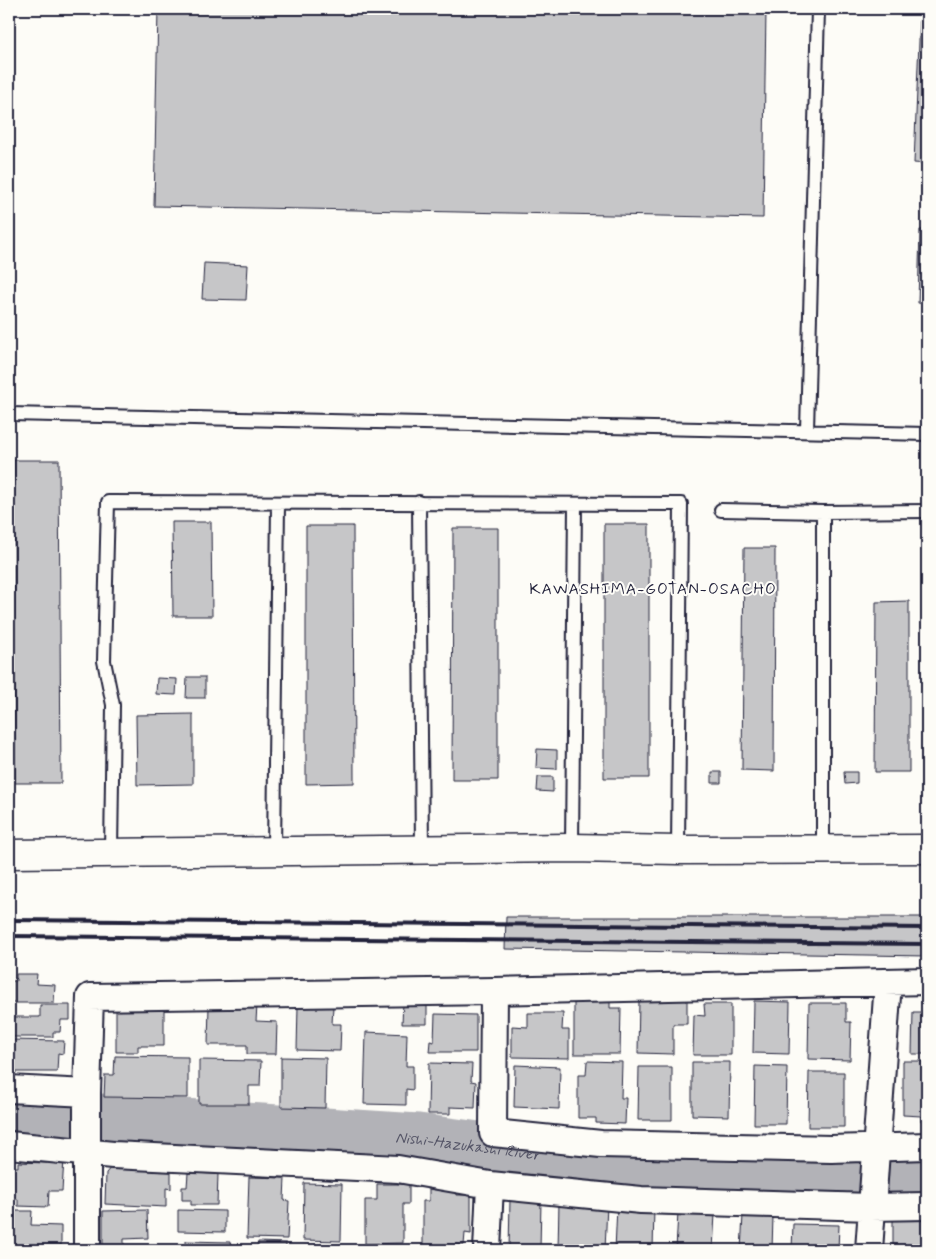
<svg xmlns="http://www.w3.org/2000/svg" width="936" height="1259" viewBox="0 0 936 1259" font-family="Mynerve,sans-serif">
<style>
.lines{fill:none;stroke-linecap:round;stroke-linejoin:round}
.river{stroke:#b2b2b7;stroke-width:51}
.building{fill:#c6c6c8;stroke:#22223b}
.service-casing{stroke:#22223b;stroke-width:16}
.minor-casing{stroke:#22223b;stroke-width:30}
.tertiary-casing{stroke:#22223b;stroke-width:31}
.service{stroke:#fdfcf7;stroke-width:12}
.minor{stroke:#fdfcf7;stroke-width:26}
.tertiary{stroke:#fdfcf7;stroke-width:28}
.rail{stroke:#22223b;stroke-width:4}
.labels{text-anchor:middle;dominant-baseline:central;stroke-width:4;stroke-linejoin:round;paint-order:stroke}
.neighbourhood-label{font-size:16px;letter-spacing:1px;fill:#22223b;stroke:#fdfcf7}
.water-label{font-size:16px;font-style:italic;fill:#545466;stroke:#fdfcf7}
</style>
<rect width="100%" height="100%" fill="#fdfcf7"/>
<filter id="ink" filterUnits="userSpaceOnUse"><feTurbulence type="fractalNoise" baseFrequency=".02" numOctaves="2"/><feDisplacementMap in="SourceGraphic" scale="10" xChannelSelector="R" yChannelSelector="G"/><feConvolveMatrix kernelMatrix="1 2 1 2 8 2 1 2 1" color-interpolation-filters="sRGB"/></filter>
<g filter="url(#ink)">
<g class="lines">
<!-- river -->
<path class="river" id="s1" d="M 9,1115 L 122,1120 L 418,1139 L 585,1161 L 927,1173"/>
</g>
<!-- building -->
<path class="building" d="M 158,9 L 766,9 L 763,218 L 154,206 Z
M 920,17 L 927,17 L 927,164 L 914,163 Z
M 920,230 L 927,230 L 927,304 L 918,303 Z
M 204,263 L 248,265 L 246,300 L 202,299 Z
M 14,460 L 59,460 L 61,783 L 15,783 Z
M 172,522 L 211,522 L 212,616 L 173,616 Z
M 604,524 L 649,524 L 649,778 L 604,778 Z
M 306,526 L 353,526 L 354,783 L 306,784 Z
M 453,528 L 498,528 L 498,780 L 452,780 Z
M 744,548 L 775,548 L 774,771 L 742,770 Z
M 909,601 L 909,772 L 875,772 L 876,602 Z
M 187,677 L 205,677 L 205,698 L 186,698 Z
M 157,678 L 177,679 L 176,695 L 156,694 Z
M 193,714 L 193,784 L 137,785 L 136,715 Z
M 537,749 L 557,750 L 557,769 L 536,768 Z
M 712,772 L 721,772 L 721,783 L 712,783 Z
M 844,772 L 857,772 L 857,783 L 845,784 Z
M 538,777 L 553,777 L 553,792 L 537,791 Z
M 506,917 L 927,917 L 927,956 L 505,949 Z
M 16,974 L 37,974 L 36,984 L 55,985 L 54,1003 L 9,1003 L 9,981 L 16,981 Z
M 925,995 L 927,995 L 927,1054 L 912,1054 L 913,1012 L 924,1012 Z
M 639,1000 L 687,1000 L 687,1024 L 673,1024 L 673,1054 L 638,1053 Z
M 403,1001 L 427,1001 L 427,1024 L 402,1024 Z
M 574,1001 L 610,1002 L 610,1008 L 621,1008 L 620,1054 L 574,1054 Z
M 754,1001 L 790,1002 L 789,1054 L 753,1053 Z
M 116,1003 L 164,1005 L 164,1046 L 138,1046 L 138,1052 L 116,1052 Z
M 809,1003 L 846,1003 L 846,1022 L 851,1022 L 850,1060 L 808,1059 Z
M 704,1004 L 731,1004 L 731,1055 L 693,1055 L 694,1015 L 705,1016 Z
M 40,1005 L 70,1005 L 70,1020 L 61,1020 L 60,1032 L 53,1032 L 53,1037 L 9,1037 L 9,1017 L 40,1017 Z
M 209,1005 L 257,1005 L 256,1021 L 277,1022 L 276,1054 L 247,1054 L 247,1045 L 208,1045 Z
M 298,1006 L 333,1006 L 332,1024 L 341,1024 L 340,1051 L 297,1050 Z
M 528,1013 L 563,1013 L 562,1030 L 569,1030 L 569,1058 L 512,1057 L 512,1026 L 528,1027 Z
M 435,1014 L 476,1015 L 476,1052 L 429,1052 L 430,1041 L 434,1042 Z
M 366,1032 L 407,1034 L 406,1066 L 413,1066 L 413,1090 L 406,1089 L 406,1105 L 364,1104 Z
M 9,1040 L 64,1041 L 63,1054 L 58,1053 L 57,1072 L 13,1072 L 13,1054 L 9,1054 Z
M 115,1056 L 188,1057 L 188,1098 L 104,1097 L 105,1075 L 114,1075 Z
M 281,1057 L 326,1058 L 325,1108 L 281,1107 Z
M 199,1060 L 261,1061 L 260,1086 L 249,1086 L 249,1104 L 199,1104 Z
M 587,1061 L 622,1062 L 621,1098 L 626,1098 L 625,1124 L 596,1123 L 596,1118 L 578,1118 L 578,1075 L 586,1075 Z
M 903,1061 L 923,1061 L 923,1066 L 927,1066 L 927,1121 L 921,1121 L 921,1116 L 903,1115 Z
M 692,1062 L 730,1062 L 729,1116 L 692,1115 Z
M 429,1063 L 472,1064 L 471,1081 L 476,1082 L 475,1108 L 450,1107 L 450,1114 L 428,1114 Z
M 515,1065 L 560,1067 L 559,1109 L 514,1107 Z
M 755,1066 L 787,1067 L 786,1124 L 754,1124 Z
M 639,1067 L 672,1067 L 672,1120 L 638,1120 Z
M 809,1072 L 844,1072 L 844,1127 L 808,1127 Z
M 47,1158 L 64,1159 L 62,1191 L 49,1191 L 48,1207 L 18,1206 L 18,1199 L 10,1199 L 11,1167 L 18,1167 L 18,1162 L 47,1163 Z
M 112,1166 L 171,1168 L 171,1189 L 166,1188 L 166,1207 L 105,1204 L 106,1173 Z
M 188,1173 L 218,1174 L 217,1205 L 191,1205 L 191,1200 L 182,1200 L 182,1187 L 187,1187 Z
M 249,1177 L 285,1178 L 284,1200 L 289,1201 L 287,1239 L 247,1238 Z
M 304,1183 L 342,1184 L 341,1241 L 303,1240 Z
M 377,1184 L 409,1184 L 409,1204 L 403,1204 L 403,1243 L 365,1244 L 365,1200 L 377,1200 Z
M 429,1187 L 457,1187 L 457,1195 L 471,1195 L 471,1234 L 465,1233 L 464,1245 L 423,1245 L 423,1201 L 429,1201 Z
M 510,1199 L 541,1200 L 540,1250 L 509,1250 Z
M 559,1202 L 607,1204 L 605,1250 L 558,1250 Z
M 617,1206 L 654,1208 L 653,1250 L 615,1250 Z
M 147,1210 L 148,1238 L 124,1239 L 124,1249 L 103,1249 L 103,1211 Z
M 178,1210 L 225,1211 L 225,1232 L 178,1231 Z
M 9,1211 L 32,1211 L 31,1225 L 61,1226 L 61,1250 L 9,1250 Z
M 678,1212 L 715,1214 L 713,1249 L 718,1250 L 676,1250 Z
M 743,1215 L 773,1216 L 772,1250 L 741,1250 Z
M 893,1218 L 927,1219 L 927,1250 L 893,1250 Z
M 793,1224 L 839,1225 L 838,1250 L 792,1250 Z
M 186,1241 L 230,1242 L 229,1250 L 186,1250 Z
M 258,1242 L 286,1243 L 286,1250 L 258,1250 Z
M 304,1246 L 342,1246 L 342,1250 L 304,1250 Z
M 422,1248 L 460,1250 L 422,1250 Z"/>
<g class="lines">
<defs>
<path id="service" d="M 9,414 L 927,434
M 807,430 L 818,9
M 419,502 L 422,850
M 721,510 L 823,512 L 927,511
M 823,512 L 823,848
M 572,848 L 575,504
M 274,851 L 278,504
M 111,852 L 113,705 L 104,661 L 108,502 L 681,504 L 678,850"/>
<path id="minor" d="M 494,991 L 493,1133 L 601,1144 L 831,1149 L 927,1146
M 9,1089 L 87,1093
M 9,1145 L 113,1155 L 398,1169 L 490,1185 L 641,1200 L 871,1207 L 927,1206
M 87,1250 L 87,1093 L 90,997 L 494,991 L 927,981
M 487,1250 L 490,1185
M 869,1250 L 888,982"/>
<path id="tertiary" d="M 9,854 L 572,848 L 678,850 L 927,849"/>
</defs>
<!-- service casing -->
<use href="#service" class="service-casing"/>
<!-- minor casing -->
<use href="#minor" class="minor-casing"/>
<!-- tertiary casing -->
<use href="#tertiary" class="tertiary-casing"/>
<!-- service -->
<use href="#service" class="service"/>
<!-- minor -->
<use href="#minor" class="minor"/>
<!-- tertiary -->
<use href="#tertiary" class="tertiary"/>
<!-- rail -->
<path class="rail" d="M 9,920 L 927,928
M 9,936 L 927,944"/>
</g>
</g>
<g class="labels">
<!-- neighbourhood labels -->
<g class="neighbourhood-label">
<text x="653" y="589">KAWASHIMA-GOTAN-OSACHO</text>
</g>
<!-- water labels -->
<g class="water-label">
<text stroke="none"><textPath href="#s1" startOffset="460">Nishi-Hazukashi River</textPath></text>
</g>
</g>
<!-- margin -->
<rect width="936" height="1259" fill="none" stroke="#fdfcf7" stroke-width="30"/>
<rect x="15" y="15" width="906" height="1229" fill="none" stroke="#22223b" stroke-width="2" filter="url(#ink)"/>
</svg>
